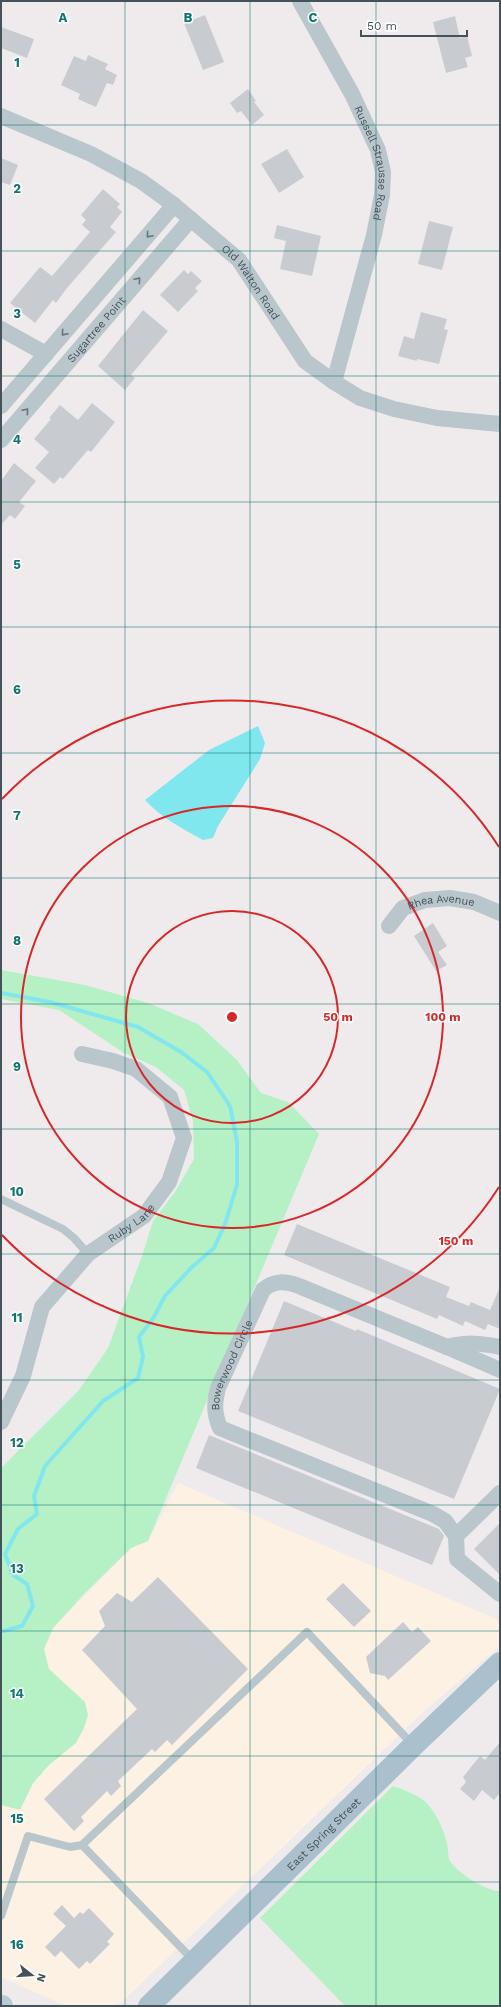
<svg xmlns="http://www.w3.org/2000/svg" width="501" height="2007" viewBox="0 0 501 2007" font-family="'Work Sans',sans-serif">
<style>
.commercial{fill:#fcf1e2}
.green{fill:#b6f0c5}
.water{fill:#81e7ef}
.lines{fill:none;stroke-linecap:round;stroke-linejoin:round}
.stream{stroke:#81e7ef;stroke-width:4}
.building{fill:#c8ccd1}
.lane{stroke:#b9c6cc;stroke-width:8}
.street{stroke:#b9c6cc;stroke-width:16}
.secondary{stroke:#bbcbd4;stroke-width:22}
.primary{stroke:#aac0cd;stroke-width:22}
.oneway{stroke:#67757c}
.grid{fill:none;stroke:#0f766e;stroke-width:1;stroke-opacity:0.55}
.ring{fill:none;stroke:#d62828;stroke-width:2}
.labels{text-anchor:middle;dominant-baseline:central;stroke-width:3;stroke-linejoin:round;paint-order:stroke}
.street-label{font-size:11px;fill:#44525a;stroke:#fff}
.grid-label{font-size:13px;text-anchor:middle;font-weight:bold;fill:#0f766e;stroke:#fff;stroke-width:3;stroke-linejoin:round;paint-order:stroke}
.centre{fill:#d62828;stroke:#fff;stroke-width:2}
.ring-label{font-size:12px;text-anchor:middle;font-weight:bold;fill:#d62828;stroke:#fff;stroke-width:3;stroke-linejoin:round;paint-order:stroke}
</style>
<rect width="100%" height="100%" fill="#efebec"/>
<!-- commercial -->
<path class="commercial" d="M 178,1483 L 494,1618 L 500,1623 L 500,1646 L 423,1712 L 126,1998 L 116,2006 L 66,2006 L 1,1977 L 1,1782 L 44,1649 L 53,1628 L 131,1548 L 148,1541 Z"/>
<!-- green -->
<path class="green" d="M 1,970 L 85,985 L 148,1003 L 198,1024 L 237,1060 L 261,1093 L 288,1102 L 319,1134 L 148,1541 L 131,1548 L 84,1594 L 53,1628 L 44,1649 L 49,1669 L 85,1702 L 88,1715 L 84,1728 L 76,1743 L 49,1765 L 33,1783 L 20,1810 L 1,1805 L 1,1468 L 79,1390 L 108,1348 L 143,1253 L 153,1221 L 175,1192 L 194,1159 L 193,1121 L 184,1090 L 156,1067 L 124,1053 L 59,1010 L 1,999 Z
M 393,1786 C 406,1791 421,1795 430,1807 C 438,1817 444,1831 447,1843 C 448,1848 448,1854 449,1859 C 454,1871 487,1892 500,1891 L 500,2006 L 345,2006 L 260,1918 Z"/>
<!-- water -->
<path class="water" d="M 258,726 L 265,743 L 260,759 L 218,826 L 213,838 L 203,840 C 181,828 162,818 145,800 L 209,750 Z"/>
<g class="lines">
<!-- stream -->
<path class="stream" d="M 1,993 L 50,1002 L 138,1027 L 181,1052 L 207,1072 L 230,1106 L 237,1142 L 237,1185 L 225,1224 L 214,1248 L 192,1267 L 165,1296 L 154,1317 L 139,1337 L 143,1357 L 138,1378 L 103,1401 L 45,1466 L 34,1496 L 37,1514 L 18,1529 L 5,1554 L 13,1575 L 27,1584 L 33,1606 L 22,1626 L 4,1631 L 1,1631"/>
</g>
<!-- building -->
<path class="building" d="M 205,15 L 224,62 L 203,70 L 184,23 Z
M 455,16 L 460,38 L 467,36 L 472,56 L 465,58 L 468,67 L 446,73 L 433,22 Z
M 1,27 L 34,39 L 27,58 L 1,48 Z
M 88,55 L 108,64 L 105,69 L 117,75 L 113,85 L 107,83 L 96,107 L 78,99 L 80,94 L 61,85 L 74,56 L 86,61 Z
M 248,89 L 256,101 L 254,102 L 264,115 L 252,125 L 241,111 L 237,113 L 230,103 Z
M 287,149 L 304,177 L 279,193 L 261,164 Z
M 1,158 L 18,165 L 10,185 L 1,182 Z
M 103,189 L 120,204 L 117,207 L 122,212 L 110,227 L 116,232 L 67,288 L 56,303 L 53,300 L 35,323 L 10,303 L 40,267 L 52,276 L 90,232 L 82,225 L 86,220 L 81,215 Z
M 429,221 L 453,227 L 442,270 L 418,264 Z
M 277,225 L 321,236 L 312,276 L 280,269 L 286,241 L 274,238 Z
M 184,270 L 188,274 L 191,271 L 202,281 L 195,288 L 198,291 L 178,312 L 160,295 Z
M 143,310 L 168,331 L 131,375 L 135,378 L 125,390 L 98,366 Z
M 421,312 L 447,319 L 444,329 L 448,330 L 439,364 L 417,359 L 417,361 L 398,356 L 404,336 L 414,339 Z
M 92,403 L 115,422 L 91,452 L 88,450 L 63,479 L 60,477 L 54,484 L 35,468 L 49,452 L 34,439 L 51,419 L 49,418 L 60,405 L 78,420 Z
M 14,463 L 36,481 L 19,502 L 25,506 L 15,519 L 10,515 L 1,525 L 1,481 Z
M 433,923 L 447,946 L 438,952 L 447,965 L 436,971 L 414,936 Z
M 297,1224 L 450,1287 L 446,1297 L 469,1306 L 471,1302 L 490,1310 L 500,1287 L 500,1329 L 488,1324 L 485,1330 L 465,1321 L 463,1326 L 439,1315 L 437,1319 L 284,1255 Z
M 284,1301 L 356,1331 L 357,1329 L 500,1389 L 454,1499 L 238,1411 Z
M 209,1435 L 439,1529 L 444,1536 L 432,1565 L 196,1468 Z
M 500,1523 L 500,1575 L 474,1549 Z
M 158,1577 L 248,1669 L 172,1745 L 167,1740 L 155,1752 L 152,1749 L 118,1781 L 121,1786 L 111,1796 L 107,1791 L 81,1817 L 84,1821 L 74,1831 L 44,1799 L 137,1709 L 82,1650 L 105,1626 L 99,1611 L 117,1593 L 132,1602 Z
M 343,1583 L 371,1611 L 354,1627 L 326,1599 Z
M 403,1622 L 412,1632 L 418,1627 L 431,1641 L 388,1680 L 385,1676 L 370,1673 L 366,1657 Z
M 500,1742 L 500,1793 L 494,1800 L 482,1790 L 474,1801 L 460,1789 L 466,1782 L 463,1777 L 480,1756 L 485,1760 Z
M 62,1905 L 74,1918 L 80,1912 L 83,1914 L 89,1908 L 114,1934 L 107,1942 L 110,1944 L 90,1964 L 87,1961 L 79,1969 L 61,1951 L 55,1957 L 45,1947 L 66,1926 L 53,1914 Z"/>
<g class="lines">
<!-- lane -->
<path class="lane" d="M 1,1199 L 63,1229 L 74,1238 L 88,1254
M 1,1916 L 28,1836 L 70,1847 L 82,1845
M 194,1961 L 82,1845 L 307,1632 L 413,1745"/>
<!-- street -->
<g class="street">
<path id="s1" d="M 300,1 L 352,94 L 378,150 L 383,172 L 382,195 L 374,235 L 334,382"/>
<path id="s2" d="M 1,116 L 91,154 L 141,181 L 174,205 L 239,260 L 305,361 L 334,382 L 360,398 L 394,409 L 437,418 L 500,424"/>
<path d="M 1,329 L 46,354"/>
<path d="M 1,406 L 174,205"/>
<path id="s3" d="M 1,440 L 191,219"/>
<path id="s4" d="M 389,926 L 403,908 L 425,900 L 450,898 L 474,902 L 500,913"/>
<path d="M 447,1347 L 500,1370"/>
<path id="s5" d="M 1,1422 L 23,1376 L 42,1307 L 88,1254 L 144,1216 L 169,1182 L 184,1138 L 170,1097 L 136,1069 L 113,1061 L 82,1054"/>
<path d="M 500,1493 L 456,1536 L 457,1559 L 500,1594"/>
<path id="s6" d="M 456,1536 L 445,1521 L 433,1514 L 220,1428 C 214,1413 214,1404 218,1388 L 263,1290 C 274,1280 285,1281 299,1286 L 447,1347 C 467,1342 480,1343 500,1347"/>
</g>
<!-- secondary -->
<path class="secondary" d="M 1,2006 L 2,2006"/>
<!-- primary -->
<path class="primary" id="s7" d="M 149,2006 L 413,1746 L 500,1663"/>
</g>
<!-- one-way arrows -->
<defs><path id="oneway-chevron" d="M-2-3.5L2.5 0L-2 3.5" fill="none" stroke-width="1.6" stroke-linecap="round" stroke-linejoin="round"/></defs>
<g class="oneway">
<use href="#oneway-chevron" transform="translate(149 235) rotate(131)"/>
<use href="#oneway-chevron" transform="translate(138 280) rotate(-49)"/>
<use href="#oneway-chevron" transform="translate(64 333) rotate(131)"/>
<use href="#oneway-chevron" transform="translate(26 411) rotate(-49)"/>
</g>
<!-- grid -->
<path class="grid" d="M 125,1 L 125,2006M 250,1 L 250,2006M 376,1 L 376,2006M 1,125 L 500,125M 1,251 L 500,251M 1,376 L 500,376M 1,502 L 500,502M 1,627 L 500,627M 1,753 L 500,753M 1,878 L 500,878M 1,1004 L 500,1004M 1,1129 L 500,1129M 1,1254 L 500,1254M 1,1380 L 500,1380M 1,1505 L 500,1505M 1,1631 L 500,1631M 1,1756 L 500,1756M 1,1882 L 500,1882"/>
<!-- distance rings -->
<g class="ring">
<circle cx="232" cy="1017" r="106"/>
<circle cx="232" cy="1017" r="211"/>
<path d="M499 1187A317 317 0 0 1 2 1235M2 799A317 317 0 0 1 499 847"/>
</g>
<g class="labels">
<!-- street labels -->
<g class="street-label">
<text stroke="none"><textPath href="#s1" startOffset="180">Russell Strausse Road</textPath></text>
<text stroke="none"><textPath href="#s2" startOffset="305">Old Walton Road</textPath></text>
<text stroke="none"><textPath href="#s3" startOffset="146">Sugartree Point</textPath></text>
<text stroke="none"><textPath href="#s4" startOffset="62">Rhea Avenue</textPath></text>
<text stroke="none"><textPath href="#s5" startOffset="246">Ruby Lane</textPath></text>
<text stroke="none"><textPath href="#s6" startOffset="329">Bowerwood Circle</textPath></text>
<text stroke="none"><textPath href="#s7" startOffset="245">East Spring Street</textPath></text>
</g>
</g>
<g class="grid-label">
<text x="63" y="22">A</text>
<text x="188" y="22">B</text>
<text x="313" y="22">C</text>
<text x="17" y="67">1</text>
<text x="17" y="193">2</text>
<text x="17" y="318">3</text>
<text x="17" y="444">4</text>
<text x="17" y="569">5</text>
<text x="17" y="694">6</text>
<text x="17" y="820">7</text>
<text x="17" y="945">8</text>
<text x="17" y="1071">9</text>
<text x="17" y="1196">10</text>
<text x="17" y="1322">11</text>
<text x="17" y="1447">12</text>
<text x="17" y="1573">13</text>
<text x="17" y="1698">14</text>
<text x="17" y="1823">15</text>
<text x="17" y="1949">16</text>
</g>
<circle cx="232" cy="1017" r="6" class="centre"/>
<g class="ring-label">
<text x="338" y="1021">50 m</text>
<text x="443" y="1021">100 m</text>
<text x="456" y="1245">150 m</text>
</g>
<!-- border -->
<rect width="501" height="2007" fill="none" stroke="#44525a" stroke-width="4"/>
<!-- north arrow -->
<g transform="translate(32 1975) rotate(107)" stroke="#ffffff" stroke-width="3" paint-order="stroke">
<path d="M0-3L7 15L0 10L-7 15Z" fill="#44525a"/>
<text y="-6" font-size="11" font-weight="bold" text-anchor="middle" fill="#44525a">N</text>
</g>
<!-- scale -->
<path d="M361 30v6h106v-6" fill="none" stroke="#44525a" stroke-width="2"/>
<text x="367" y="30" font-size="12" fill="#44525a" stroke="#ffffff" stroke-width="3" paint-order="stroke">50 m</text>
</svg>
